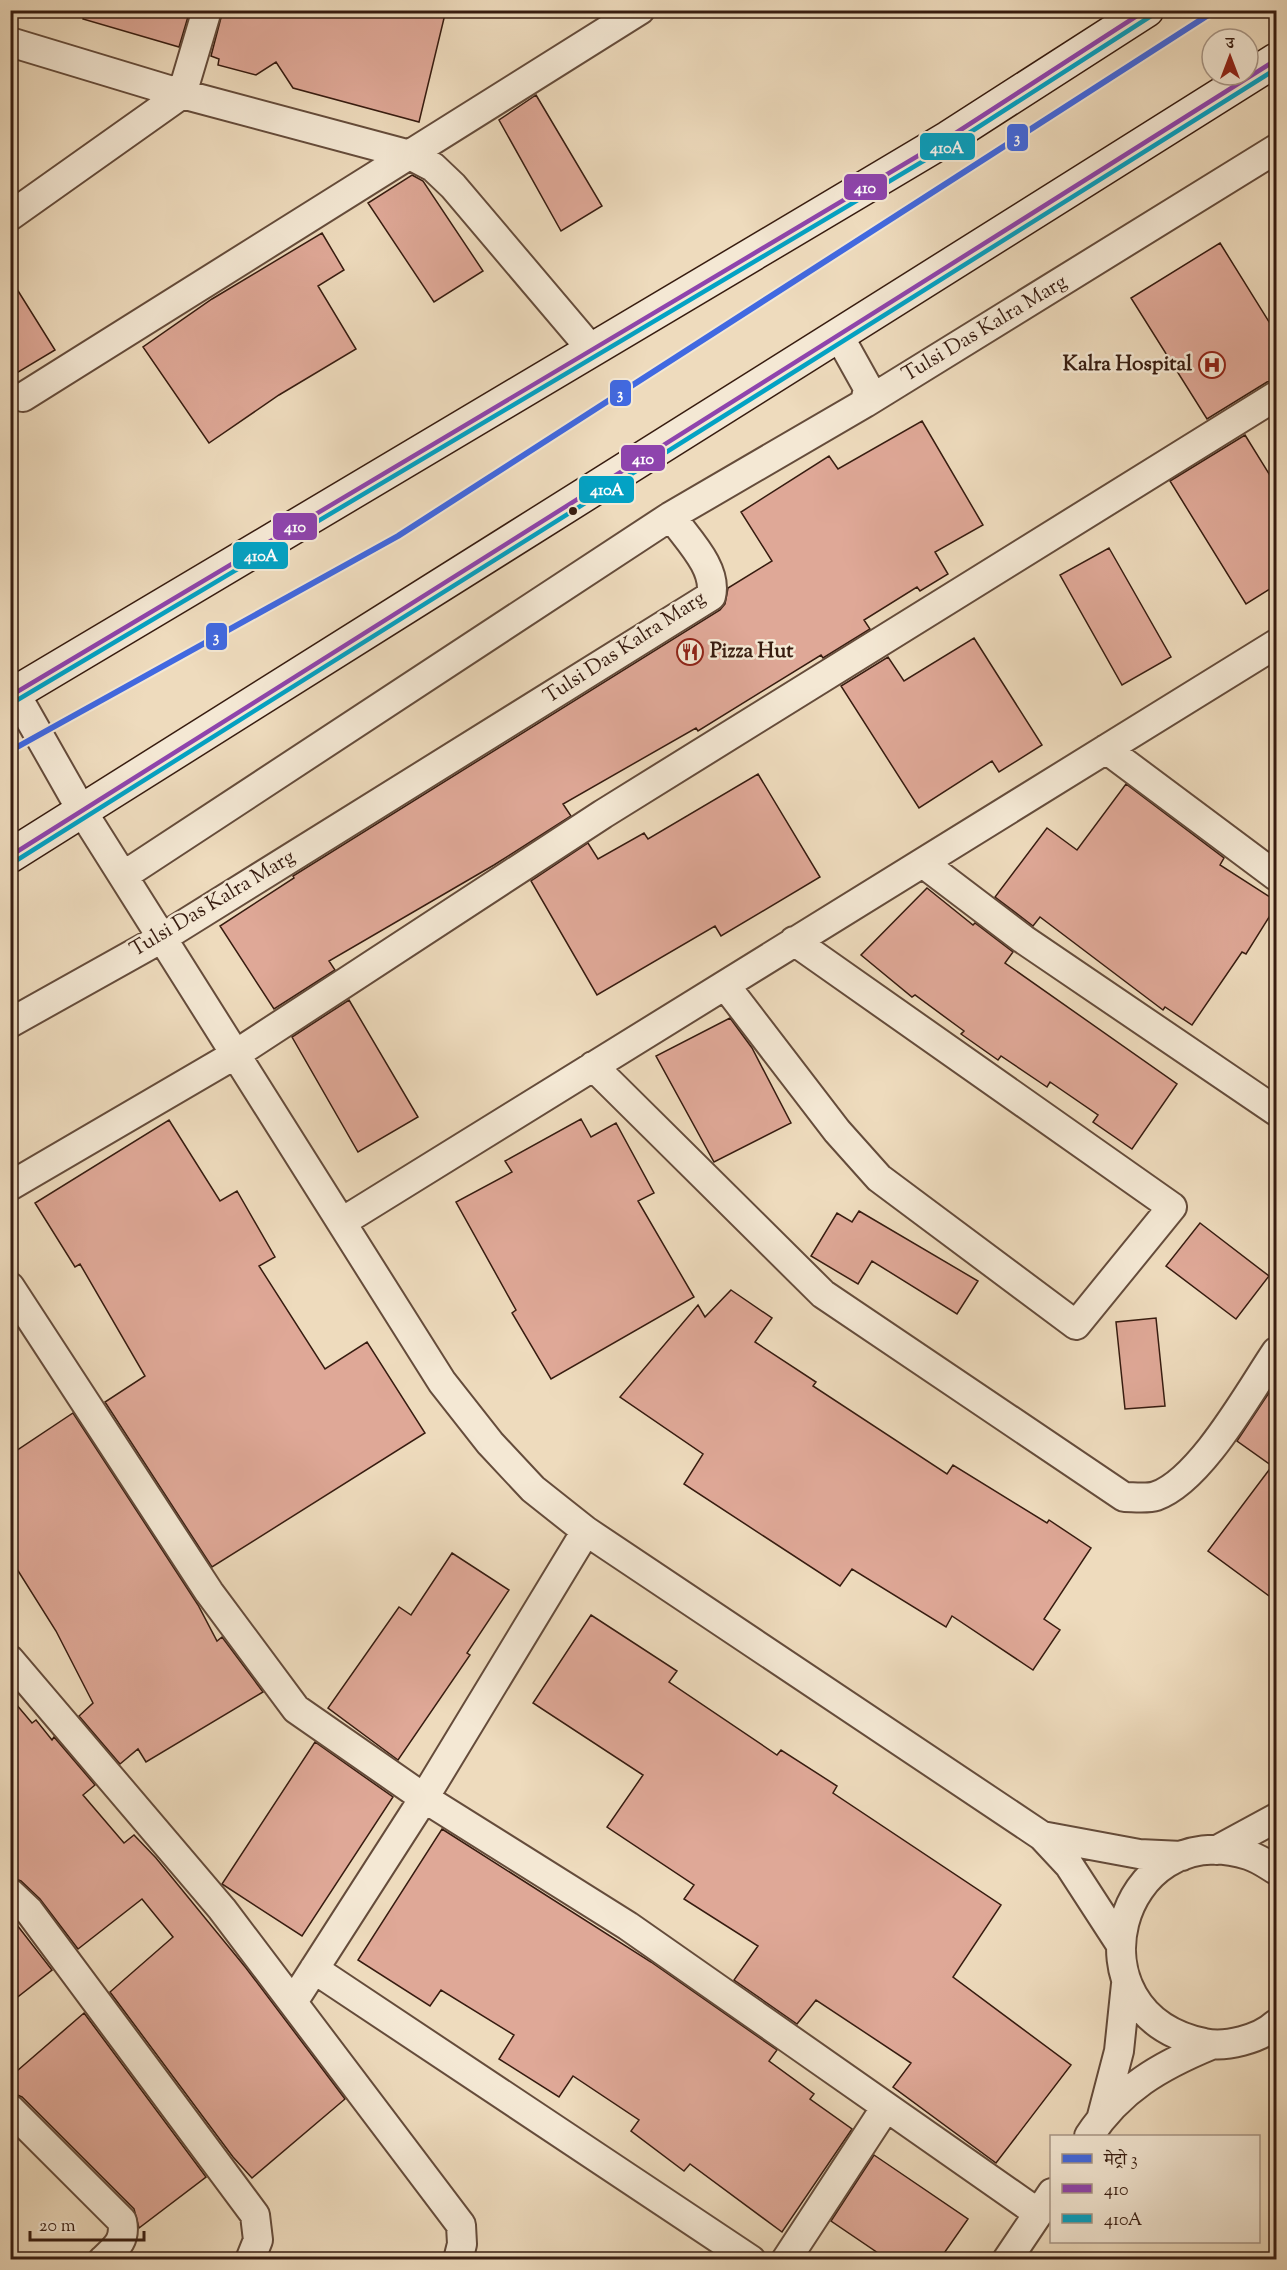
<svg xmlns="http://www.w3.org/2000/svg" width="1287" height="2270" viewBox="0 0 1287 2270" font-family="'Sorts Mill Goudy','Noto Serif Devanagari',serif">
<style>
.building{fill:#dfa897;stroke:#371c10;stroke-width:1.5}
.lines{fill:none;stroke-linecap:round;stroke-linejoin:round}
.minor-casing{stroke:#654c3b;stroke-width:32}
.secondary-casing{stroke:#371c10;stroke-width:36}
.minor{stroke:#f4e8d4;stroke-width:28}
.secondary{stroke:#f4e8d4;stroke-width:33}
.bus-1-casing{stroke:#f4e8d4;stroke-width:9}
.bus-2-casing{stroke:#f4e8d4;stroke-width:9}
.bus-1{stroke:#8e44ad;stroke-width:4.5}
.bus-2{stroke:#03a2c4;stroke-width:4.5}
.metro-1-casing{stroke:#f4e8d4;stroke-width:10}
.metro-1{stroke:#4169e1;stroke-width:6}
.bus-dot{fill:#371c10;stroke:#f4e8d4;stroke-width:2}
.labels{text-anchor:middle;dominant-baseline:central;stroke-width:5;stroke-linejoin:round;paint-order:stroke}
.street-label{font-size:21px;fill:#371c10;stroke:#f4e8d4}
.poi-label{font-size:21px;font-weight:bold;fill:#371c10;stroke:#f4e8d4;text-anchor:end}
.line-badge{stroke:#f4e8d4;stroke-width:2}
.badge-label{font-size:16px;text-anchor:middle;font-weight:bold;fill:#fff}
</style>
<rect width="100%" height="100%" fill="#eedbbd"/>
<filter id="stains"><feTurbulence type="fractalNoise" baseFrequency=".00333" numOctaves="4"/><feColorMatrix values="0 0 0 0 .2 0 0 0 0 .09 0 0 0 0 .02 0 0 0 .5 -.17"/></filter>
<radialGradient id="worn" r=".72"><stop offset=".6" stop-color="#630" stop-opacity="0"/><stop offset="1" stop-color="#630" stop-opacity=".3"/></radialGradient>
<!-- building -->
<path class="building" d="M 85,10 L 190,10 L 179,47 L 83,19 Z
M 223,10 L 446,10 L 419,122 L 293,88 L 276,62 L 256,75 L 218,65 L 219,59 L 211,56 Z
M 536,95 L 602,206 L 561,231 L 499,120 Z
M 412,175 L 423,181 L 483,271 L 434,302 L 368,203 Z
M 322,233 L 344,270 L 318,286 L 356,349 L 279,395 L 209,443 L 143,347 L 212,299 Z
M 1220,243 L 1276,333 L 1276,380 L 1267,382 L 1207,419 L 1131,298 Z
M 10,278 L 55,350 L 10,377 Z
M 922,421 L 983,525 L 935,552 L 948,574 L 920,591 L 917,587 L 864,620 L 870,629 L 823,658 L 821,655 L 698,731 L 696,728 L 563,804 L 571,816 L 494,865 L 329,961 L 335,970 L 274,1009 L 220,926 L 294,878 L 293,876 L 720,610 L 725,604 L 728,588 L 772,561 L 741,512 L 829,456 L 838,469 Z
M 1245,435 L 1276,485 L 1276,585 L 1246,604 L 1170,481 Z
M 1109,548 L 1171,657 L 1122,685 L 1060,575 Z
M 974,638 L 1042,745 L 999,772 L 992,761 L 919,808 L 841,686 L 888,657 L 904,681 Z
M 758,774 L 820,877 L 721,936 L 715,926 L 597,995 L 531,881 L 588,843 L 598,859 L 644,833 L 648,839 Z
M 1126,784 L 1224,858 L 1220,865 L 1276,901 L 1276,906 L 1246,954 L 1242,952 L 1192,1025 L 1165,1007 L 1163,1010 L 1040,917 L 1033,926 L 995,897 L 1047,828 L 1077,850 Z
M 927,888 L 973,925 L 975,923 L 1013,952 L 1005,963 L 1177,1084 L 1132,1149 L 1093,1122 L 1098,1115 L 1050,1082 L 1047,1087 L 1001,1056 L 998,1060 L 961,1034 L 964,1031 L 915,995 L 912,997 L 861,955 Z
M 349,1000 L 418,1117 L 358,1152 L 292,1037 Z
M 730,1018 L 752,1048 L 791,1123 L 714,1162 L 656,1056 Z
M 581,1119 L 591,1137 L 616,1123 L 654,1193 L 638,1201 L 694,1297 L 551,1379 L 512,1313 L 516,1310 L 456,1202 L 512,1172 L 505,1161 Z
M 169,1120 L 220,1201 L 237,1191 L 275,1257 L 259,1266 L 325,1369 L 367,1342 L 425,1433 L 212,1567 L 105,1402 L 145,1376 L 80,1264 L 75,1267 L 35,1203 Z
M 859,1211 L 978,1281 L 957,1314 L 872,1261 L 858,1284 L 811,1256 L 837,1213 L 852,1222 Z
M 1200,1223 L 1269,1276 L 1236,1319 L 1166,1266 Z
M 731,1290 L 772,1318 L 755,1342 L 816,1382 L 813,1386 L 947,1474 L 953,1465 L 1047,1523 L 1049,1520 L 1091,1548 L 1044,1619 L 1060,1630 L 1033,1670 L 952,1616 L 946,1627 L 852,1569 L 840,1586 L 684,1484 L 703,1454 L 620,1397 L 698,1305 L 705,1317 Z
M 1156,1318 L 1165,1406 L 1125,1409 L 1116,1322 Z
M 1276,1382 L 1276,1601 L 1208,1551 L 1272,1466 L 1237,1441 Z
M 73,1413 L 198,1605 L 217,1641 L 222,1637 L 263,1692 L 146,1762 L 138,1749 L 120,1764 L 79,1716 L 93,1703 L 56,1631 L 10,1558 L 10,1455 Z
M 452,1553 L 509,1590 L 467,1653 L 470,1655 L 398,1760 L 328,1708 L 399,1607 L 411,1615 Z
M 591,1615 L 677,1671 L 669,1682 L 777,1755 L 781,1750 L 837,1786 L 833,1793 L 1001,1905 L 953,1977 L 1071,2065 L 996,2163 L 893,2087 L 911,2063 L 816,2000 L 797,2024 L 734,1980 L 758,1946 L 684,1899 L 694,1885 L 607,1827 L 643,1775 L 533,1703 Z
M 10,1697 L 32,1723 L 36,1720 L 52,1740 L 54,1737 L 95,1785 L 83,1795 L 124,1843 L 134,1835 L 156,1858 L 246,1968 L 345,2099 L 252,2178 L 233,2157 L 110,1992 L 173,1937 L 142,1899 L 78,1949 L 40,1899 L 21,1881 L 10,1877 Z
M 315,1742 L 393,1797 L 302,1936 L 222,1884 Z
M 442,1829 L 651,1962 L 777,2050 L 769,2061 L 814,2094 L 810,2099 L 852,2129 L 782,2232 L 690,2164 L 684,2171 L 631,2131 L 639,2120 L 573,2076 L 559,2097 L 499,2059 L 514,2035 L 441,1990 L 430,2006 L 358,1960 Z
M 10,1916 L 52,1970 L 10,2003 Z
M 84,2013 L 206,2177 L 139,2228 L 134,2209 L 22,2097 L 10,2092 L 10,2077 Z
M 874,2155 L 968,2219 L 940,2259 L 887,2259 L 831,2221 Z"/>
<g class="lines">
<defs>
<path id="minor" d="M 10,42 L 182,94 L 410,155 L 433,167 L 453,186 L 592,350
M 10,216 L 182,94 L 207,10
M 839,336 L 868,388 L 865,403
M 23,397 L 640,10
M 15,693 L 82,811 L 442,1382 L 490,1443 L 533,1489 L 586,1531 L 1042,1836 L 1069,1865 L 1119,1942
M 1106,749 L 1276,876
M 923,863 L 1023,939 L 1276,1111
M 123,876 L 671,516 L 865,403 L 1276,149
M 725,985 L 837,1131 L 879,1178 L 1076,1325 L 1172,1207 L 794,941
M 10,1023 L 162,938 L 711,596 C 718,568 686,538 671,516
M 593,1066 L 823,1294 L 1124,1497 C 1133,1497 1147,1499 1156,1496 C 1201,1480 1249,1392 1276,1352
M 10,1186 L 236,1054 L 603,814 L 1276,396
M 342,1222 L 1276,644
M 10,1287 L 209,1592 L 296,1709 L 424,1798 L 628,1926 L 1038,2213
M 10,1660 L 222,1909 L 461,2225 L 462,2244 L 458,2260
M 1042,1836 L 1139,1854 L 1182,1856
M 1217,1850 L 1276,1818
M 1276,1870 C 1268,1865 1258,1858 1248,1855 C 1118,1815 1063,2013 1204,2043 C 1225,2048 1260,2039 1276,2024
M 10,1893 L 29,1911 L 255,2215 L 258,2240 L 250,2260
M 314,1969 L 751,2260
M 293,2002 L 424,1798 L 586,1531
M 10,2109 L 122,2221 C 126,2240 117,2247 103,2260
M 1102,2116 L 1119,2051 L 1126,1984
M 1089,2136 C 1120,2089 1160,2066 1211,2045
M 786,2260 L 886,2107
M 1007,2260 L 1052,2193"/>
<path id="secondary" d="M 10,696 L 948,138 L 1147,10
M 10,856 L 1276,60"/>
</defs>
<!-- minor casing -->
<use href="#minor" class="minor-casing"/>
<!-- secondary casing -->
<use href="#secondary" class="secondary-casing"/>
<!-- minor -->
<use href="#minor" class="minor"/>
<!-- secondary -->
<use href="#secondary" class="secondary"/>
<defs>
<path id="bus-1" d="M 10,696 L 948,138 L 1146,10
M 10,856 L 1276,60"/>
<path id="bus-2" d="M 14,702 L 952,144 L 1151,16
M 14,862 L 1276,69"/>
</defs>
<!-- bus-1 casing -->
<use href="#bus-1" class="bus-1-casing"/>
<!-- bus-2 casing -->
<use href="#bus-2" class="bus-2-casing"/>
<!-- bus-1 -->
<use href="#bus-1" class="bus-1"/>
<!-- bus-2 -->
<use href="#bus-2" class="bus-2"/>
<defs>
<path id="metro-1" d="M 10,751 L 398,536 L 1216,10"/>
</defs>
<!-- metro-1 casing -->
<use href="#metro-1" class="metro-1-casing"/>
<!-- metro-1 -->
<use href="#metro-1" class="metro-1"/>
</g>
<!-- icons -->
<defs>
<symbol id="hospital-ring" viewBox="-11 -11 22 22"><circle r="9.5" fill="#f4e8d4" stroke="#8f2418" stroke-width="1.5"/><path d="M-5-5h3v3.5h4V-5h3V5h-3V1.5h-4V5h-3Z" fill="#8f2418"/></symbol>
<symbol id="restaurant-ring" viewBox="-11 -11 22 22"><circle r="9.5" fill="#f4e8d4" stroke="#8f2418" stroke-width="1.5"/><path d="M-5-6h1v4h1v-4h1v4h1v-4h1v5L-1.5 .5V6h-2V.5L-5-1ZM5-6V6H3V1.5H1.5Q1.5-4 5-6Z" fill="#8f2418"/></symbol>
</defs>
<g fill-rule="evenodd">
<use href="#hospital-ring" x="1197" y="350" width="30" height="30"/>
<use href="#restaurant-ring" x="675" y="637" width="30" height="30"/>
</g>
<!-- markers -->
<circle class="bus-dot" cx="573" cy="511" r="5"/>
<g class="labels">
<!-- street labels -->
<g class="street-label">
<text transform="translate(985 329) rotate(-31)">Tulsi Das Kalra Marg</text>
<text transform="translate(625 648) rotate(-33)">Tulsi Das Kalra Marg</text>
<text transform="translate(213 904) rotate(-31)">Tulsi Das Kalra Marg</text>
</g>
<!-- poi labels -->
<g class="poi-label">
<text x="1192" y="365">Kalra Hospital</text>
<text x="710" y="652" text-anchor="start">Pizza Hut</text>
</g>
</g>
<g class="line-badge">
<rect x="1006" y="123" width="23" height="29" rx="6" fill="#4169e1"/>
<rect x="919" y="132" width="57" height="29" rx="6" fill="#03a2c4"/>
<rect x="843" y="173" width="45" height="28" rx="6" fill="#8e44ad"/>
<rect x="609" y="379" width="23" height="28" rx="6" fill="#4169e1"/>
<rect x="620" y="444" width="46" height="28" rx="6" fill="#8e44ad"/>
<rect x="578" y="475" width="57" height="29" rx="6" fill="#03a2c4"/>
<rect x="272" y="512" width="46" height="29" rx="6" fill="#8e44ad"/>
<rect x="232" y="541" width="57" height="29" rx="6" fill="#03a2c4"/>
<rect x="205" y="622" width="23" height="29" rx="6" fill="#4169e1"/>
</g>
<g class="badge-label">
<text x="1017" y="143">3</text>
<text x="947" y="153">410A</text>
<text x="865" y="193">410</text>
<text x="620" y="399">3</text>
<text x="643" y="464">410</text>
<text x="607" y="495">410A</text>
<text x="295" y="532">410</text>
<text x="261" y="561">410A</text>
<text x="216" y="642">3</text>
</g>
<!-- margin -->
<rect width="1287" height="2270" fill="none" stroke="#eedbbd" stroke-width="36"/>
<rect x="12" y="12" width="1263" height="2246" fill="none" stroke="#371c10" stroke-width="3"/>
<rect x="18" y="18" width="1251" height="2234" fill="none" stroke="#371c10" stroke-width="1.5"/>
<!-- legend -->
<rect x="1050" y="2135" width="210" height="108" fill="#f4e8d4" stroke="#a89686" stroke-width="1.5"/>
<rect x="1062" y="2154" width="30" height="9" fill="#4169e1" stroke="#a89686" stroke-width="1.5"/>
<text x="1104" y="2165" font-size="18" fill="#371c10">मेट्रो 3</text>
<rect x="1062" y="2184" width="30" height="9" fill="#8e44ad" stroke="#a89686" stroke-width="1.5"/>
<text x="1104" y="2195" font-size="18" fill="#371c10">410</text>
<rect x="1062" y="2214" width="30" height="9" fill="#03a2c4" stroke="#a89686" stroke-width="1.5"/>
<text x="1104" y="2225" font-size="18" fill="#371c10">410A</text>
<!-- north arrow -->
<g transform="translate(1230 57)"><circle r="28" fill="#f4e8d4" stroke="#a89686" stroke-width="1.5"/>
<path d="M0-4.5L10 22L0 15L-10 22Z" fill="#8f2418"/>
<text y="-9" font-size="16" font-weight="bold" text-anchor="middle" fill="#371c10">उ</text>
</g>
<!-- scale -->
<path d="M30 2231v9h114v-9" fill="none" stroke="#371c10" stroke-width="3"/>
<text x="39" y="2231" font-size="18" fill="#371c10" stroke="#f4e8d4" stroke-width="4.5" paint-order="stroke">20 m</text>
<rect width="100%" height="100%" filter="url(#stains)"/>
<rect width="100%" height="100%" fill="url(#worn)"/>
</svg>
